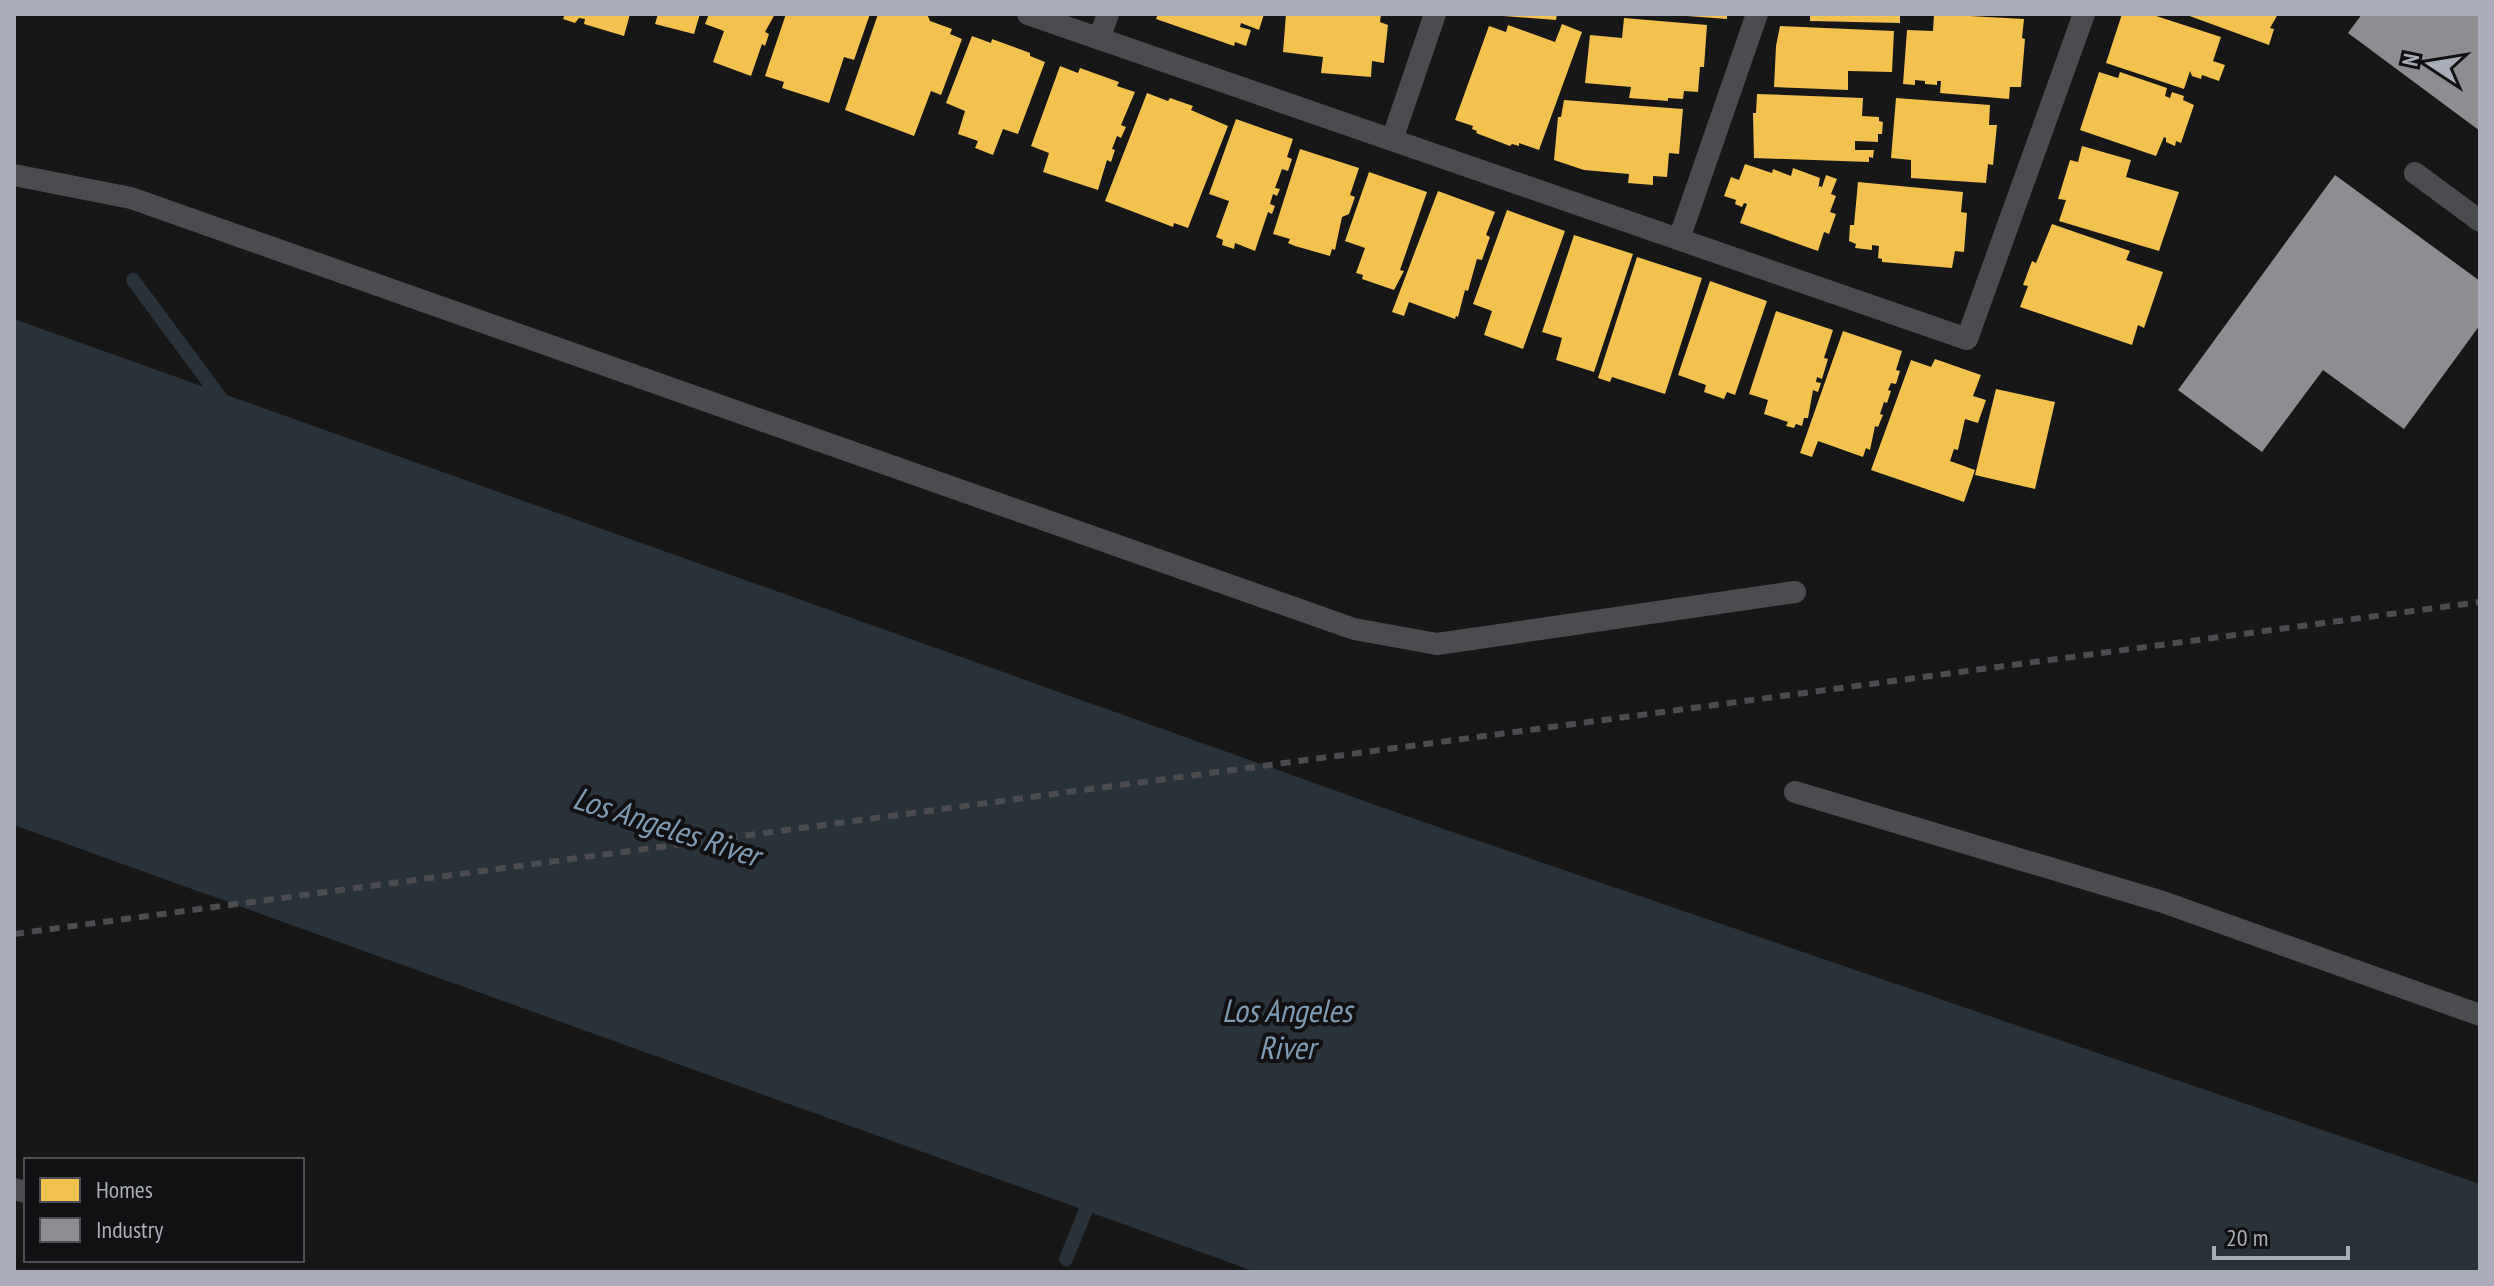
<svg xmlns="http://www.w3.org/2000/svg" width="2494" height="1286" viewBox="0 0 2494 1286" font-family="'PT Sans Narrow',sans-serif">
<style>
.water{fill:#2a3239}
.homes{fill:#f2c14e}
.industry{fill:#8d8d92}
.lines{fill:none;stroke-linecap:round;stroke-linejoin:round}
.stream{stroke:#2a3239;stroke-width:14}
.service{stroke:#4b4c50;stroke-width:22}
.rail{stroke:#4b4c4f;stroke-width:6;stroke-dasharray:10 8;stroke-linecap:butt}
.labels{text-anchor:middle;dominant-baseline:central;stroke-width:8;stroke-linejoin:round;paint-order:stroke}
.water-label{font-size:32px;font-style:italic;fill:#7f9bb3;stroke:#111113}
</style>
<rect width="100%" height="100%" fill="#171717"/>
<!-- water -->
<path class="water" d="M 14,319 L 1412,818 L 2480,1184 L 2480,1272 L 1256,1272 L 14,825 Z"/>
<!-- homes -->
<path class="homes" d="M 565,14 L 630,14 L 624,36 L 584,24 L 585,19 L 579,18 L 575,23 L 563,19 Z
M 658,14 L 700,14 L 694,34 L 655,24 Z
M 709,14 L 775,14 L 765,32 L 769,34 L 765,46 L 762,44 L 751,76 L 713,62 L 724,31 L 705,24 Z
M 786,14 L 870,14 L 854,60 L 844,57 L 829,103 L 782,88 L 784,82 L 765,76 Z
M 878,14 L 927,14 L 930,21 L 952,29 L 950,34 L 962,39 L 941,95 L 931,91 L 914,136 L 845,110 Z
M 1158,14 L 1264,14 L 1259,30 L 1241,23 L 1240,27 L 1251,30 L 1246,46 L 1235,42 L 1234,46 L 1156,19 Z
M 1286,14 L 1381,14 L 1380,22 L 1388,25 L 1384,63 L 1372,61 L 1371,77 L 1321,73 L 1323,57 L 1283,52 Z
M 1503,14 L 1557,14 L 1556,20 L 1503,16 Z
M 1687,14 L 1727,14 L 1727,19 L 1687,16 Z
M 1810,14 L 1900,14 L 1900,23 L 1810,21 Z
M 1934,14 L 2024,19 L 2022,38 L 2025,39 L 2021,87 L 2010,87 L 2009,99 L 1940,93 L 1941,81 L 1937,81 L 1937,85 L 1925,84 L 1925,81 L 1915,80 L 1915,85 L 1903,84 L 1907,30 L 1933,31 Z
M 2122,14 L 2150,14 L 2221,37 L 2213,61 L 2225,65 L 2219,81 L 2202,75 L 2201,79 L 2192,76 L 2190,71 L 2184,89 L 2106,63 Z
M 2184,14 L 2278,14 L 2270,28 L 2274,29 L 2269,45 Z
M 1624,18 L 1707,25 L 1704,67 L 1700,67 L 1698,92 L 1684,91 L 1683,99 L 1668,98 L 1668,101 L 1629,98 L 1631,87 L 1585,83 L 1590,35 L 1622,38 Z
M 1562,24 L 1582,32 L 1539,150 L 1519,143 L 1519,146 L 1512,144 L 1510,146 L 1476,133 L 1477,131 L 1472,129 L 1473,126 L 1455,120 L 1489,26 L 1506,32 L 1508,25 L 1555,42 Z
M 1780,26 L 1894,31 L 1892,72 L 1848,71 L 1848,90 L 1774,87 L 1776,46 Z
M 972,36 L 991,43 L 992,39 L 1030,53 L 1030,56 L 1045,62 L 1018,134 L 1003,129 L 993,155 L 975,148 L 978,141 L 958,134 L 965,111 L 946,103 Z
M 1060,66 L 1078,73 L 1080,68 L 1119,82 L 1117,86 L 1135,92 L 1121,125 L 1126,127 L 1121,138 L 1117,136 L 1112,149 L 1115,150 L 1111,162 L 1107,160 L 1098,190 L 1043,172 L 1049,153 L 1031,146 Z
M 2099,72 L 2118,78 L 2120,72 L 2167,88 L 2165,96 L 2170,98 L 2172,92 L 2184,96 L 2183,100 L 2194,105 L 2181,143 L 2176,141 L 2175,146 L 2166,142 L 2166,138 L 2164,137 L 2156,156 L 2080,130 Z
M 1147,93 L 1168,101 L 1170,98 L 1193,106 L 1191,110 L 1228,126 L 1188,228 L 1174,223 L 1173,227 L 1105,201 Z
M 1757,94 L 1863,98 L 1862,116 L 1879,117 L 1879,121 L 1883,122 L 1882,134 L 1878,134 L 1878,142 L 1855,141 L 1855,150 L 1874,150 L 1873,158 L 1869,157 L 1869,162 L 1754,158 L 1753,113 L 1756,113 Z
M 1896,98 L 1990,105 L 1989,125 L 1997,125 L 1993,165 L 1988,164 L 1986,183 L 1911,178 L 1911,160 L 1891,158 Z
M 1564,100 L 1683,109 L 1679,154 L 1669,153 L 1667,177 L 1653,176 L 1653,185 L 1628,183 L 1629,174 L 1584,170 L 1554,160 L 1558,117 L 1561,117 Z
M 1236,119 L 1293,139 L 1287,157 L 1292,159 L 1288,171 L 1282,169 L 1275,188 L 1280,189 L 1277,196 L 1273,194 L 1270,204 L 1275,206 L 1272,214 L 1268,212 L 1255,251 L 1235,243 L 1234,249 L 1222,245 L 1223,240 L 1216,237 L 1229,201 L 1209,194 Z
M 2082,146 L 2131,160 L 2126,177 L 2179,192 L 2159,251 L 2059,221 L 2066,200 L 2058,199 L 2070,160 L 2078,162 Z
M 1300,149 L 1359,168 L 1350,195 L 1355,197 L 1349,214 L 1342,217 L 1335,250 L 1332,249 L 1330,256 L 1295,246 L 1288,243 L 1290,239 L 1273,234 Z
M 1745,164 L 1772,173 L 1773,169 L 1791,176 L 1793,168 L 1820,178 L 1818,190 L 1819,186 L 1822,187 L 1826,175 L 1837,179 L 1831,194 L 1836,196 L 1830,212 L 1836,214 L 1829,234 L 1824,232 L 1818,251 L 1740,223 L 1747,204 L 1744,203 L 1742,207 L 1735,204 L 1736,200 L 1724,196 L 1731,177 L 1739,180 Z
M 1369,172 L 1427,192 L 1400,270 L 1404,271 L 1394,290 L 1362,279 L 1363,275 L 1356,273 L 1365,248 L 1345,241 Z
M 1858,182 L 1963,192 L 1961,212 L 1967,213 L 1964,252 L 1955,251 L 1952,268 L 1882,262 L 1882,259 L 1878,258 L 1879,246 L 1872,245 L 1872,250 L 1855,248 L 1856,244 L 1849,241 L 1850,225 L 1854,225 Z
M 1438,191 L 1495,212 L 1486,235 L 1490,237 L 1482,260 L 1477,259 L 1468,291 L 1465,290 L 1458,317 L 1456,316 L 1455,319 L 1409,302 L 1404,316 L 1392,312 Z
M 1507,210 L 1565,231 L 1523,349 L 1484,335 L 1492,311 L 1473,304 Z
M 2052,224 L 2130,251 L 2126,260 L 2163,272 L 2144,328 L 2138,325 L 2132,345 L 2020,307 L 2028,286 L 2023,285 L 2032,261 L 2036,263 Z
M 1574,235 L 1633,254 L 1594,372 L 1556,360 L 1562,338 L 1542,332 Z
M 1637,257 L 1702,278 L 1665,394 L 1612,377 L 1610,382 L 1598,378 Z
M 1710,281 L 1767,301 L 1735,395 L 1727,392 L 1724,399 L 1704,392 L 1706,385 L 1678,375 Z
M 1776,311 L 1833,330 L 1824,358 L 1828,359 L 1822,379 L 1817,377 L 1816,382 L 1821,383 L 1818,392 L 1813,390 L 1808,418 L 1804,418 L 1802,426 L 1796,424 L 1794,428 L 1786,426 L 1788,422 L 1764,414 L 1768,400 L 1749,394 Z
M 1843,331 L 1902,351 L 1896,370 L 1900,371 L 1896,384 L 1891,383 L 1888,390 L 1891,391 L 1887,403 L 1884,402 L 1880,414 L 1883,415 L 1878,427 L 1875,426 L 1870,450 L 1866,448 L 1863,457 L 1818,441 L 1812,457 L 1800,453 Z
M 1935,359 L 1981,375 L 1973,396 L 1986,400 L 1978,423 L 1965,419 L 1958,450 L 1954,449 L 1950,461 L 1975,470 L 1964,502 L 1871,470 L 1911,360 L 1931,367 Z
M 1996,389 L 2055,402 L 2035,489 L 1975,475 Z"/>
<!-- industry -->
<path class="industry" d="M 2362,14 L 2480,14 L 2480,131 L 2348,33 Z
M 2335,175 L 2480,281 L 2480,325 L 2404,429 L 2323,370 L 2262,452 L 2178,390 Z"/>
<g class="lines">
<!-- stream -->
<path class="stream" d="M 133,280 L 228,408
M 1066,1259 L 1086,1210 L 1095,1194"/>
<!-- service -->
<path class="service" d="M 1028,14 L 1967,339 L 2084,14
M 1099,39 L 1108,14
M 1392,140 L 1435,14
M 2415,173 L 2480,221
M 14,175 L 131,198 L 1354,629 L 1437,644 L 1795,592
M 1679,239 L 1757,14
M 1795,792 L 2163,902 L 2480,1015
M 14,1189 L 26,1192"/>
<!-- rail -->
<path class="rail" d="M 14,934 L 2480,602"/>
</g>
<g class="labels">
<!-- water labels -->
<g class="water-label">
<text transform="translate(667 826) rotate(18)">Los Angeles River</text>
<text x="1287" y="1010">Los Angeles<tspan x="1287" dy="37">River</tspan></text>
</g>
</g>
<!-- border -->
<rect width="2494" height="1286" fill="none" stroke="#a8adb8" stroke-width="32"/>
<!-- legend -->
<rect x="24" y="1158" width="280" height="104" fill="#111113" stroke="#4d4f55" stroke-width="2"/>
<rect x="40" y="1178" width="40" height="24" fill="#f2c14e" stroke="#4d4f55" stroke-width="2"/>
<text x="96" y="1198" font-size="24" fill="#a8adb8">Homes</text>
<rect x="40" y="1218" width="40" height="24" fill="#8d8d92" stroke="#4d4f55" stroke-width="2"/>
<text x="96" y="1238" font-size="24" fill="#a8adb8">Industry</text>
<!-- north arrow -->
<g transform="translate(2430 64) rotate(282)" stroke="#111113" stroke-width="6" paint-order="stroke">
<path d="M0-6L14 30L0 20L-14 30Z" fill="#a8adb8"/>
<text y="-12" font-size="22" font-weight="bold" text-anchor="middle" fill="#a8adb8">N</text>
</g>
<!-- scale -->
<path d="M2214 1246v12h134v-12" fill="none" stroke="#a8adb8" stroke-width="4"/>
<text x="2226" y="1246" font-size="24" fill="#a8adb8" stroke="#111113" stroke-width="6" paint-order="stroke">20 m</text>
</svg>
